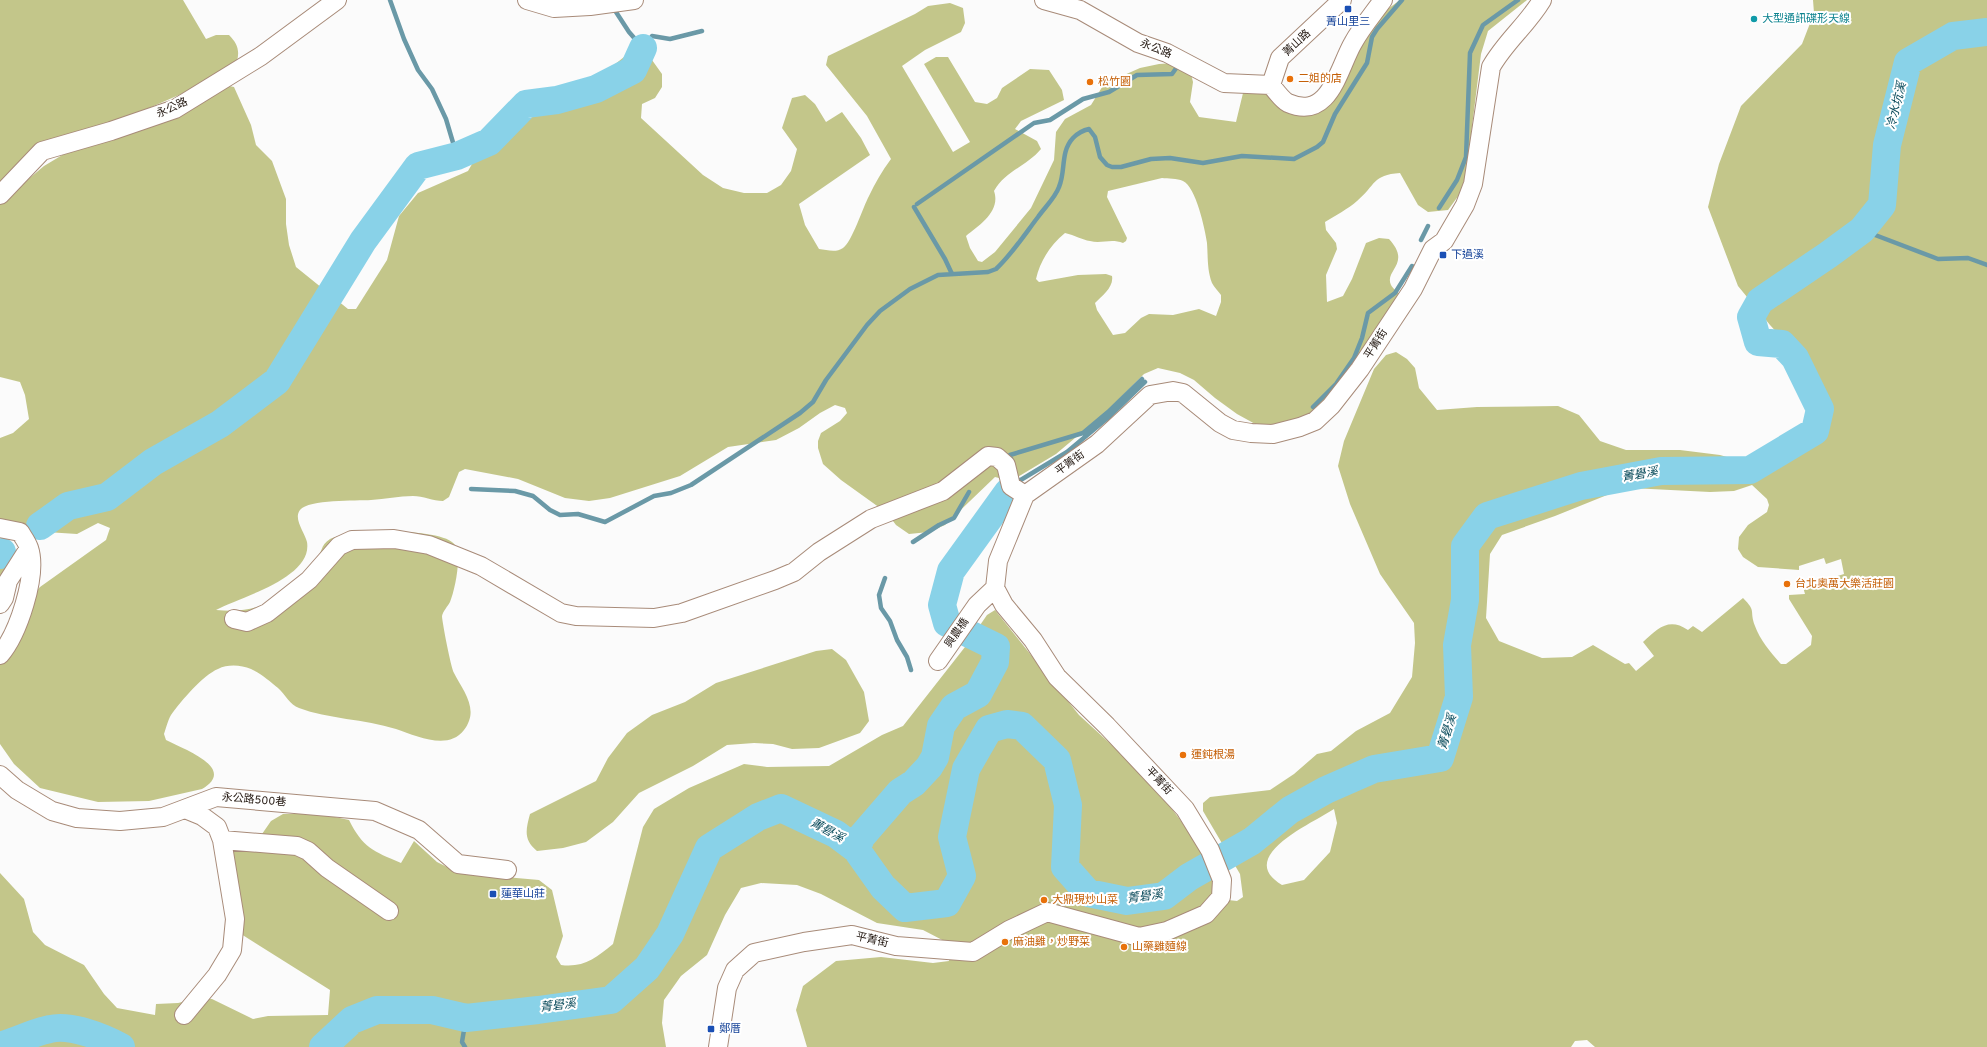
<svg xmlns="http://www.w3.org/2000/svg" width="1987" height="1047" viewBox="0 0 1987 1047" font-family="Overpass,'Noto Sans TC',sans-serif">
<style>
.forest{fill:#c3c68a;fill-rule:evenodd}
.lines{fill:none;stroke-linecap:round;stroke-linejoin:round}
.stream{stroke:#6a99a7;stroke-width:4.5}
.river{stroke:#89d2e8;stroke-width:28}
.minor-casing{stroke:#a88b79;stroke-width:20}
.minor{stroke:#fff;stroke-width:18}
.transit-dot{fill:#1a4fb4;stroke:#fff;stroke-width:1.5}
.culture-dot{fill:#0f9aa8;stroke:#fff;stroke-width:1.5}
.food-dot{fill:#e8710a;stroke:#fff;stroke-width:1.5}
.labels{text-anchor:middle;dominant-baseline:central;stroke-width:4;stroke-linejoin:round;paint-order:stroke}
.culture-label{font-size:11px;fill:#0d838f;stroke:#fff;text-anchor:start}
.transit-label{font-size:11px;fill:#164399;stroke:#fff;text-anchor:start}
.street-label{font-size:11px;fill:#20150e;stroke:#fff}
.food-label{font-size:11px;fill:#c56008;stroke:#fff;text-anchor:start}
.water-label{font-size:12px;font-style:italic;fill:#084a5a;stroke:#fff}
</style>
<rect width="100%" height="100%" fill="#fbfbfb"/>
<!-- forest -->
<path class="forest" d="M 0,0 L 183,0 L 206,39 L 216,35 L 229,35 C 237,43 240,50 237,61 L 218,74 L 179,95 L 105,127 L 58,138 L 0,188 Z
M 1400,0 L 1527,0 L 1488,31 L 1481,54 L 1466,175 L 1459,195 L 1448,210 L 1428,212 L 1418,205 L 1400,173 C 1372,175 1376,185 1357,201 C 1348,209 1336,215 1325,222 L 1326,230 L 1336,243 L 1337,249 L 1326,275 L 1327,302 L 1343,296 L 1352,279 L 1366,243 L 1379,238 L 1389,239 C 1412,264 1384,270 1391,285 C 1393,289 1399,293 1402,296 L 1328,407 L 1273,428 L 1257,425 L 1237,414 L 1215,398 L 1194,380 L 1180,373 L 1158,368 L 1144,374 L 1107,411 L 1056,454 L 1011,481 L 995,477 L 945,525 L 929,532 L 909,534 L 896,525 L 887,513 L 841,480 L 823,464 L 818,448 L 818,441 L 821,433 L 840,421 L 847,413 L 845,408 L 835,405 L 820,413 L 799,428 L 776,440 L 728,447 L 680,476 L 610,498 L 589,501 L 565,498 L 518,479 L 465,469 L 459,472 L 449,497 L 443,501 C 433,501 423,496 413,496 C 399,496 385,499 371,500 C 356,501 309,499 300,510 C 293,519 305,533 307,542 C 313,578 240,597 216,610 C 253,613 270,606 297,580 C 303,574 310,569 315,563 C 322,554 320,545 330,539 C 348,529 444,527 455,545 C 462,556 455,590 450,602 C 448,606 443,611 442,616 C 442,621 451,668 454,673 C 463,691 480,709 464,730 C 448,751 417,736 396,729 C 364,719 328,719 299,708 C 290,705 285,694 278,688 C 271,682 260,673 251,669 C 241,665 228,664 218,669 C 203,675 181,701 171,715 C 168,720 166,728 164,734 L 166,740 C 183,749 238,768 202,789 L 149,801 L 98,802 L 40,788 L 14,764 L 0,744 L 0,642 L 25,604 L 40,587 L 106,540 L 110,528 L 98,523 L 77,534 L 0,529 L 0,438 L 13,433 L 29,419 L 25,395 L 20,382 L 0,377 L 0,203 L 44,166 L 69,151 L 229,86 L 234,87 L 251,125 L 256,145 L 272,161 L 286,199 L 286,224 L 289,245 L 296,267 L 348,309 L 356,309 L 387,260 L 399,216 L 418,193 L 468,171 L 479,152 L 498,135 L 523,121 L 568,102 L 589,81 L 604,73 L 629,53 L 652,60 L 662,74 L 662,87 L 655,98 L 642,104 L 641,118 L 703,175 L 723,188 L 744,193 L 767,193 L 781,185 L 791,171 L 797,149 L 782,128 L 792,98 L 805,95 L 815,104 L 826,122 L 842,112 L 861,138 L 870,155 L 799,204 L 805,225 L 819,249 C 827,250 836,253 843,248 C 852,242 863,207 869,196 C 875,183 882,171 891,159 L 867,116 L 826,65 L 828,56 L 915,14 L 928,6 L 950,3 L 963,8 L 965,23 L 961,32 L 925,50 L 902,66 L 953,152 L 970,142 L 924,64 L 936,57 L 948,57 L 975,102 L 987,104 L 997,98 L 1002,88 L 1030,69 L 1049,70 L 1062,90 L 1064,100 L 1021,121 L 1015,129 L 1037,141 L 1041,149 C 1027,166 1005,171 994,191 C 1001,211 980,225 966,236 L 970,248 L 978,261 L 982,262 L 995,252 L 1031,208 L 1054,160 L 1056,132 L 1065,119 L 1091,105 L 1104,84 L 1140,68 L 1159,64 L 1174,63 L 1191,74 L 1193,82 L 1190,102 L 1199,117 L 1236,122 L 1244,89 L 1268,90 L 1294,113 L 1351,63 L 1381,14 ZM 1162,178 C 1168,179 1177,178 1183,181 C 1196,187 1205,229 1207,243 C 1208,257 1207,270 1212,283 C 1214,287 1218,291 1221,295 L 1221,302 L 1216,316 L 1199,309 L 1173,315 L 1149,314 L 1141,318 L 1125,333 L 1113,335 L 1097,310 L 1095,303 C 1102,296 1114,287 1112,276 L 1106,274 L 1078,275 L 1039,282 L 1036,279 C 1040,261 1051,244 1065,233 C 1075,235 1082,240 1090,241 C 1102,244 1111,238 1123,243 L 1126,241 L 1127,238 L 1107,197 L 1108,191 Z
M 1813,0 L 1987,0 L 1987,1047 L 1595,1047 L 1587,1040 L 1575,1041 L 1571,1047 L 807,1047 L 796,1010 L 803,986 L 836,961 L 881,957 L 933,963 L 949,961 L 950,944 L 923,930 L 877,923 L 821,894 L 797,885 L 761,883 L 741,888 L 725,915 L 707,955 L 681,976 L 664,1000 L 662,1023 L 666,1047 L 0,1047 L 0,873 L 24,899 L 33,932 L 45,945 L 84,965 L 104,994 L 117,1008 L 155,1015 L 156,1004 L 178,1003 L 200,998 L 212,999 L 253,1019 L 268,1016 L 328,1015 L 330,990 L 241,934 L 230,846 L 262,834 L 271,821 L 283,814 L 321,814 L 349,820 C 363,848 373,851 401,863 L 414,841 L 437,862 L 459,873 L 539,880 L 552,890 L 563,936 L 556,957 L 561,965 C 583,968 596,958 613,944 L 643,827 L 654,809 L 689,788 L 744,764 L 767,767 L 829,766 L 882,735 L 903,726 L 965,647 L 987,615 L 995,610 L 1079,715 L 1151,781 L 1181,821 L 1202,852 L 1212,880 L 1228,900 L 1237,901 L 1243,897 L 1240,874 L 1203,811 L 1203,803 L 1210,797 L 1270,790 L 1294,774 L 1317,754 L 1331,751 L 1356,731 L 1390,713 L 1412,677 L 1415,643 L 1414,623 L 1380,574 L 1350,504 L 1338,466 L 1344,441 L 1374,369 L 1386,355 L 1396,352 L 1407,359 L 1415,368 L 1419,388 L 1437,410 L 1477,407 L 1558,406 L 1579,415 L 1600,441 L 1626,450 L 1680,450 L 1720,455 L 1758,466 L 1803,447 L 1819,436 L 1825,420 L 1822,404 L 1808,367 L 1770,325 L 1738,286 L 1708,207 L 1719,164 L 1741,106 L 1802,44 L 1814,13 ZM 1752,485 L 1767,499 L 1769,505 L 1767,512 L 1748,525 L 1739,537 L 1738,549 L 1743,557 L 1758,567 L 1799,570 L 1799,566 L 1824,558 L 1826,564 L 1841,559 L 1844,574 L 1805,586 L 1803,587 L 1805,594 L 1789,595 L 1789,599 L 1812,636 L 1811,645 L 1786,664 L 1781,664 C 1771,653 1760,640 1755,626 C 1749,610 1757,612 1743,598 L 1702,632 L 1693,626 L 1688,630 C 1669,617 1658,628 1643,642 L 1654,656 L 1636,671 L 1629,663 L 1625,664 L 1593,645 L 1572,657 L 1542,658 L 1499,641 L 1486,618 L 1490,554 L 1502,535 L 1555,516 L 1617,491 L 1631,488 L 1710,492 L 1734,491 ZM 1334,809 L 1337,823 L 1330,852 L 1304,880 L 1282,885 C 1234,857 1313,823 1334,809 Z
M 0,551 L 10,568 L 0,578 Z
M 832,649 L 846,660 L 864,692 L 869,721 L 860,733 L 819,748 L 792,749 L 773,744 L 754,743 L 727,745 L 693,766 L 639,793 L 613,822 L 586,842 L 563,848 L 537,851 C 523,840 526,829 530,814 L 596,781 L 608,758 L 627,733 L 652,715 L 685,702 L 716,683 L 816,651 Z"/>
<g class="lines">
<!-- stream -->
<path class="stream" d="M 390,0 L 404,39 L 418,70 L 432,89 L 446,119 L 457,156
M 616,12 L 629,32 L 643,48 L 652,36 L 670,39 L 702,31
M 917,204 L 1034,123 L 1050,120 L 1083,99 L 1109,92 L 1137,75 L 1172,74 L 1177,67
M 914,207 L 945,259 L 952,274
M 1439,208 L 1457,180 L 1466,157 L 1470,53 L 1483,25 L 1518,0
M 1862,230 L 1938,259 L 1968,258 L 1987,265
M 1421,240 L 1428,226
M 1313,407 L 1336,384 L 1354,358 L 1362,338 L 1368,313 L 1395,293 L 1412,266
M 1012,462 L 1010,455 L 1083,433 L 1108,412 L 1142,379
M 1016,477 L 1019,481 L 1067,452 L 1110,416 L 1145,382
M 471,489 L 515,491 L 533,496 L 550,510 L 560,515 L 578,514 L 605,522 L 654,496 L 671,493 L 691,485 L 800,413 L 813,402 L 826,380 L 867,325 L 880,311 L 910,289 L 938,275 L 988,272 L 996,269 C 1012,254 1025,234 1038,217 C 1045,207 1055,198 1059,187 C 1066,171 1060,152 1073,138 C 1077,134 1084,130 1089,129 L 1095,137 L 1100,157 L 1107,165 L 1112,167 L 1121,167 L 1151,159 L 1170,158 L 1203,163 L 1242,156 L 1294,159 L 1317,147 L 1323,142 L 1335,114 L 1367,63 L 1372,37 L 1377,29 L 1402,0
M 913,542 L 939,525 L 954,518 L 969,492
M 885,578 L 879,595 L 881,608 L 890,621 L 897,640 L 907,657 L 911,670
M 465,1047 L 462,1042 L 466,1018"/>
<!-- river -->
<path class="river" d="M 40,526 L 68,506 L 107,497 L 153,462 L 220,424 L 277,381 L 363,241 L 418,166 L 457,156 L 489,142 L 526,104 L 557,100 L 596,89 L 633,70 L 643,48
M 0,555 L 2,552
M 856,849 L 862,836 L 900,792 L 914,783 L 929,767 L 935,757 L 941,726 L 954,707 L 978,694 L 995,662 L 996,647 L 947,623 L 942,605 L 951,571 L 1008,492
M 3,1047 L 6,1044 C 21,1039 35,1032 50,1029 C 70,1024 103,1037 121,1047
M 323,1047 L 352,1020 L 377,1010 L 432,1010 L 466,1018 L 538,1010 L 611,1000 L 647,968 L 670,934 L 709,848 L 758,817 L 781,808 L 836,834 L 856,849 L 883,887 L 905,908 L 947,903 L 962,876 L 952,837 L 966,769 L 989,729 L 1007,724 L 1022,726 L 1057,760 L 1068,805 L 1065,867 L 1088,893 L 1127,901 L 1164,896 L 1189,877 L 1252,841 L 1290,810 L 1326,790 L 1374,769 L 1440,758 L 1459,697 L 1457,645 L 1465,600 L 1465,546 L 1487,516 L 1581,486 L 1661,471 L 1750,470 L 1815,431 L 1820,409 L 1795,358 L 1782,344 L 1758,342 L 1751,317 L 1760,301 L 1828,255 L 1862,230 L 1882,205 L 1887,145 L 1908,62 L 1953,36 L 1987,32"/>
<defs>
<path id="minor" d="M 527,0 L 554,8 L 590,6 L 634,0
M 1044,0 L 1080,10 L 1138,43 L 1167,53 L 1224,83 L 1271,85
M 1271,85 C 1275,90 1282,100 1288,103 C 1330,121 1338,69 1353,43 C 1361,28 1373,14 1383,0
M 1271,85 L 1280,58 L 1342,0
M 0,195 L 42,151 L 111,131 L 175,109 L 261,56 L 337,0
M 0,528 L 20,532 C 23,537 27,542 29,548 C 38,575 18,634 0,655
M 0,604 L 4,598 L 8,581 L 29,548
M 234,619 L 247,622 L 267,613 L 309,580 L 339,546 L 352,540 L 394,539 L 429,545 L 481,566 L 561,613 L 576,616 L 654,618 L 682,613 L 775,580 L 794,572 L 819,552 L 871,519 L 943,491 L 988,456 L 997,457 L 1006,465 L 1011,486 L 1025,495
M 938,661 L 977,605 L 995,588
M 0,775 L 17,790 L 52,811 L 77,818 L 120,821 L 163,817 L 216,797 L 375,811 L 419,830 L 458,864 L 507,870
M 222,840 L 297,846 L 308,851 L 327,868 L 389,911
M 184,1015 L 217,975 L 232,950 L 235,919 L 222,840 L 217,827 L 202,816 L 185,809
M 718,1047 L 727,988 L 735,970 L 754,953 L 804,942 L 852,935 L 896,946 L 973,952 L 1009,930 L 1047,912 L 1139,937 L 1167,931 L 1206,914 L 1221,897 L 1222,880 L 1210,850 L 1185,809 L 1107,726 L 1057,677 L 1033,640 L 1004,605 L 995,588 L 998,561 L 1025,495 L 1097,444 L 1150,395 L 1173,391 L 1183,393 L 1220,423 L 1233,430 L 1251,433 L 1273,434 L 1300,427 L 1315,421 L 1331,406 L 1360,369 L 1413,289 L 1433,249 L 1444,241 L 1465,205 L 1473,184 L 1491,67 C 1505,42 1527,25 1542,0"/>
</defs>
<!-- minor casing -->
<use href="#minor" class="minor-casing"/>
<!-- minor -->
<use href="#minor" class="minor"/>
</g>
<!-- markers -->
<g class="transit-dot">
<rect x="1344" y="5" width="8" height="8" rx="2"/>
<rect x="1439" y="251" width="8" height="8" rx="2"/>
<rect x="489" y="890" width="8" height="8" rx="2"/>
<rect x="707" y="1025" width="8" height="8" rx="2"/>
</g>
<circle class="culture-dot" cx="1754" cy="19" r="4"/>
<g class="food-dot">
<circle cx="1290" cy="79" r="4"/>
<circle cx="1090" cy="82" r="4"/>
<circle cx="1787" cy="584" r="4"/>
<circle cx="1183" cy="755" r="4"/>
<circle cx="1044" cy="900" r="4"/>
<circle cx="1005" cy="942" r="4"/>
<circle cx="1124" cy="947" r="4"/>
</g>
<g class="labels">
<!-- culture labels -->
<g class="culture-label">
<text x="1762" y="19">大型通訊碟形天線</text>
</g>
<!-- transit labels -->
<g class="transit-label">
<text x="1348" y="22" text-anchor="middle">菁山里三</text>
<text x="1451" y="255">下過溪</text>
<text x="501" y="894">蓮華山莊</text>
<text x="719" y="1029">鄭厝</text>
</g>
<!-- street labels -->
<g class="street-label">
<text transform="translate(1297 43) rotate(-43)">菁山路</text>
<text transform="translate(1156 49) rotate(22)">永公路</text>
<text transform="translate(172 108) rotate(-24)">永公路</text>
<text transform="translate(1376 344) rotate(-58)">平菁街</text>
<text transform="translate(1070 463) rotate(-36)">平菁街</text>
<text transform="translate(957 633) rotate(-55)">興農橋</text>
<text transform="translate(1159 781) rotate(47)">平菁街</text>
<text transform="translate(254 800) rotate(5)">永公路500巷</text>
<text transform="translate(872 940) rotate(13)">平菁街</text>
</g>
<!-- food labels -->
<g class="food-label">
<text x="1298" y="79">二姐的店</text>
<text x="1098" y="82">松竹園</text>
<text x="1795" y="584">台北奧萬大樂活莊園</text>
<text x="1191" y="755">運鈍根湯</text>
<text x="1052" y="900">大鼎現炒山菜</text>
<text x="1013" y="942">麻油雞，炒野菜</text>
<text x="1132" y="947">山藥雞麵線</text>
</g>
<!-- water labels -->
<g class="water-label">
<text transform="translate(1897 106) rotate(-76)">冷水坑溪</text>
<text transform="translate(1640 475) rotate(-10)">菁礐溪</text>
<text transform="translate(1448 732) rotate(-73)">菁礐溪</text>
<text transform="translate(827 831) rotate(29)">菁礐溪</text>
<text transform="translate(1145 897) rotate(-8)">菁礐溪</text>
<text transform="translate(558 1006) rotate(-7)">菁礐溪</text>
</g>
</g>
</svg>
